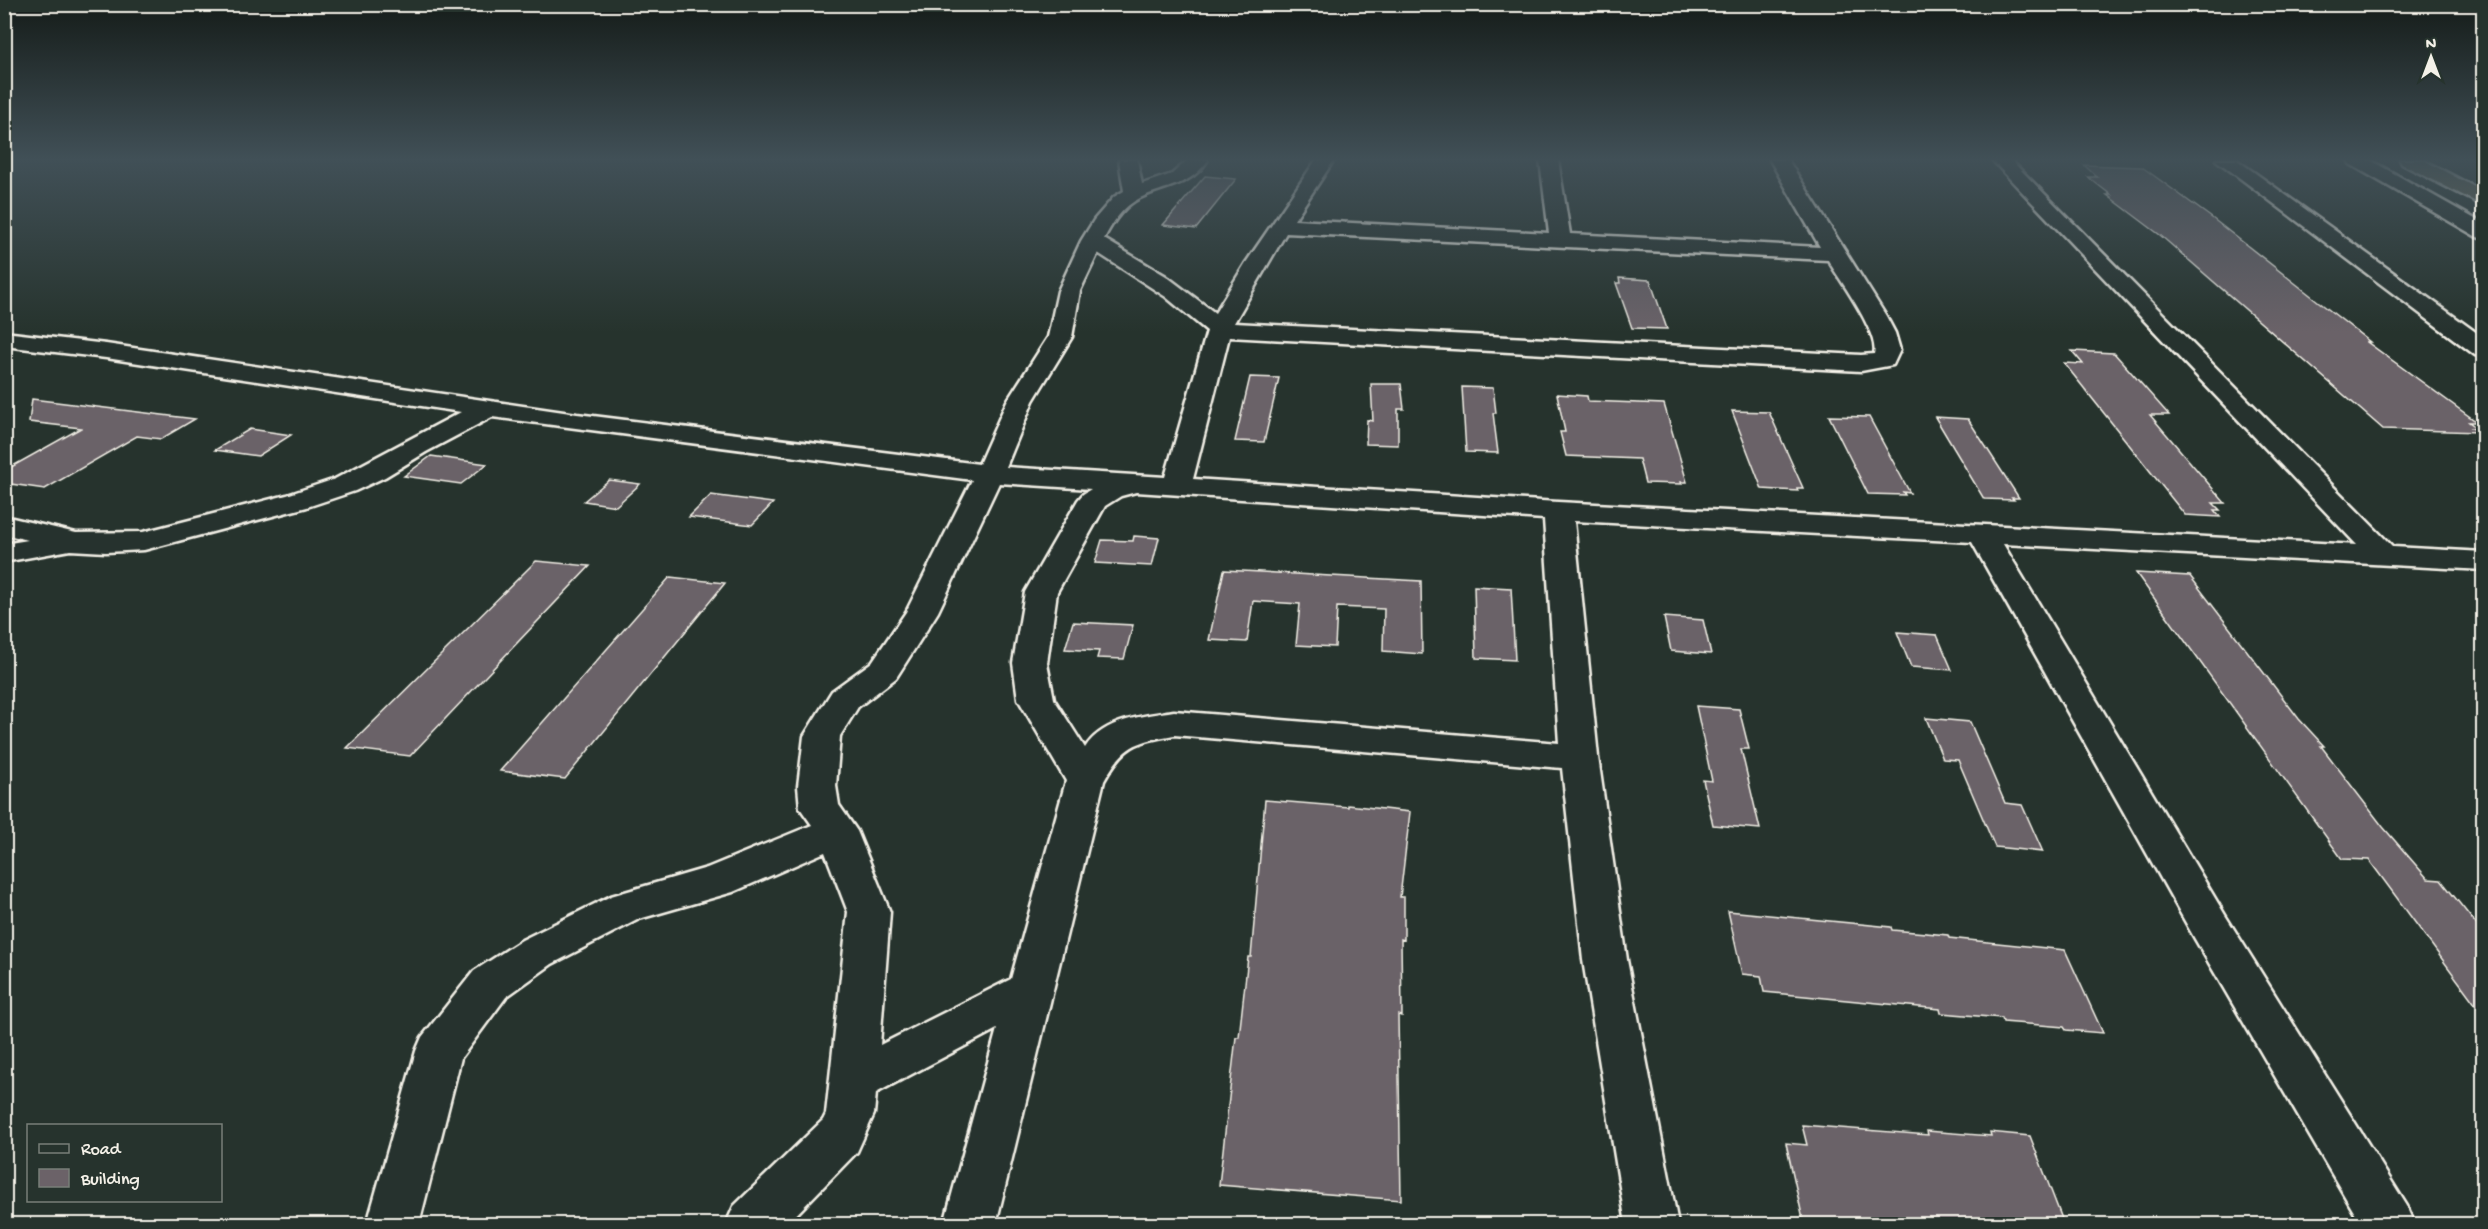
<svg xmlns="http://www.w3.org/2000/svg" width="2488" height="1229" viewBox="0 0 2488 1229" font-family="'Gochi Hand',sans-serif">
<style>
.building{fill:#6b6268;stroke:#f4f1e8;stroke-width:1.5}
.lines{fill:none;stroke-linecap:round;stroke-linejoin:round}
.street-casing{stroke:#f4f1e8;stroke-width:5}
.highway-casing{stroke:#f4f1e8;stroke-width:5}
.street{fill:#26332d;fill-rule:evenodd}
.highway{fill:#706e59;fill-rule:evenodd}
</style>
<rect width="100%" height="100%" fill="#26332d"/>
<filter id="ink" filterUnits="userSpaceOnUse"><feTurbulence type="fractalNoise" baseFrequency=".0167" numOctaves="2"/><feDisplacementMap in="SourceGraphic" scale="12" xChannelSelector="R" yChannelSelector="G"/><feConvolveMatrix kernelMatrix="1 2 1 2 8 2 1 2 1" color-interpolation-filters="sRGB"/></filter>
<g filter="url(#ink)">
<!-- building -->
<path class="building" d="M 2084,165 L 2142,167 L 2212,218 L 2370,342 L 2367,342 L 2477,422 L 2469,422 L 2477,428 L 2472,428 L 2478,432 L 2383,429 L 2160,235 L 2107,195 L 2111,195 L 2088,177 L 2097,177 Z
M 1205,176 L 1236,179 L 1196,229 L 1163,225 Z
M 1619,278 L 1650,280 L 1667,329 L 1632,328 L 1616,283 L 1620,283 Z
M 2072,351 L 2114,353 L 2169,415 L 2150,415 L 2225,503 L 2213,503 L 2220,510 L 2214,510 L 2220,517 L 2185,515 L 2064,363 L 2083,364 Z
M 1250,377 L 1279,378 L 1264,442 L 1235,441 Z
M 1371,384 L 1401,384 L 1404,409 L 1398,409 L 1398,445 L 1366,444 L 1367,420 L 1373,421 Z
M 1462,387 L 1493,388 L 1496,413 L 1493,413 L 1498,453 L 1466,452 Z
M 1557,394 L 1587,396 L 1588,401 L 1664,404 L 1687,482 L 1681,482 L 1682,484 L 1645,483 L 1639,459 L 1566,456 L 1560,432 L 1565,432 Z
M 32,399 L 195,419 L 161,439 L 137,436 L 45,489 L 4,483 L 4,471 L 81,428 L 29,422 Z
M 1732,411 L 1769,412 L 1803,488 L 1797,488 L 1798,491 L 1762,489 Z
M 1829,416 L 1869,417 L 1910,493 L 1903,492 L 1905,495 L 1868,494 Z
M 1935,417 L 1968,419 L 2019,498 L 2012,498 L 2014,500 L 1984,499 Z
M 250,429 L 291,435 L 258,456 L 215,450 Z
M 431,456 L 487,464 L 461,484 L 404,476 Z
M 609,480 L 640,484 L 616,506 L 584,501 Z
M 711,495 L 773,503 L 752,525 L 689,517 Z
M 1134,536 L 1159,538 L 1152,566 L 1095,563 L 1102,540 L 1133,541 Z
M 536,561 L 590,566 L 410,756 L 347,748 Z
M 1224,570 L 1421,581 L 1422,654 L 1383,651 L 1384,609 L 1337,607 L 1335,647 L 1296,645 L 1300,604 L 1253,601 L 1247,642 L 1209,640 Z
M 2136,573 L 2190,576 L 2299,719 L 2324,746 L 2321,746 L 2383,827 L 2428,879 L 2441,880 L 2484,934 L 2484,1016 L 2369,860 L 2342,859 Z
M 670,577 L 725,583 L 565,779 L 500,771 Z
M 1474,586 L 1511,588 L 1515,660 L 1476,658 Z
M 1664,617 L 1703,620 L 1711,654 L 1671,651 Z
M 1073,622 L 1133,625 L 1124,659 L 1097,658 L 1099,651 L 1065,649 Z
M 1897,632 L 1937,635 L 1952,670 L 1911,667 Z
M 1696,706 L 1739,709 L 1749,749 L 1741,749 L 1760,829 L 1713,825 L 1703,780 L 1712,781 Z
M 1926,718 L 1970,722 L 2005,803 L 2022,805 L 2043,852 L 1995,847 L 1958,760 L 1943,759 Z
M 1265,800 L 1348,807 L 1348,805 L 1410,812 L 1400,897 L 1404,897 L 1404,940 L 1401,939 L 1402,1016 L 1398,1015 L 1401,1200 L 1219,1185 L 1236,1037 L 1239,1037 L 1248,957 L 1251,957 Z
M 1728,911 L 1891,927 L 1892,930 L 1948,935 L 1949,938 L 2065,950 L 2103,1033 L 2066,1030 L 2064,1027 L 2003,1022 L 2002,1018 L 1941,1013 L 1940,1009 L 1764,992 L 1761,976 L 1742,974 Z
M 1802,1125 L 1928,1135 L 1927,1131 L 1991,1136 L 1990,1132 L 2030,1136 L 2064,1224 L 1804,1224 L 1786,1143 L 1807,1145 Z"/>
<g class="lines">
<defs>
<path id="street" d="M 1119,160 L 1137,160 L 1142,184 L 1172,174 L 1188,160 L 1208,160 C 1190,187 1166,185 1140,198 C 1123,206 1112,223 1104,239 L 1166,276 L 1215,313 L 1245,264 L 1316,160 L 1334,160 L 1294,220 L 1549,233 L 1540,160 L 1558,160 L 1570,234 L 1820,247 L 1770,160 L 1788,160 L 1886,316 L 1895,333 L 1900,350 L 1893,365 L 1861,371 L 1229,337 L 1193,479 L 1558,502 L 2357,545 L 1992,160 L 2011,160 L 2393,547 L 2484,552 L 2484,570 L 2003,544 L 2225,915 L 2407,1206 L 2415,1224 L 2361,1224 L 2195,939 L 1972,542 L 1574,521 L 1598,757 L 1627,960 L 1678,1224 L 1626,1224 L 1583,960 L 1562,768 L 1174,735 C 1135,742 1124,745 1104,781 L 996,1224 L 944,1224 L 997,1029 L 876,1093 L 874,1114 L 857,1152 L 787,1224 L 726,1224 L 734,1206 L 823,1120 L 826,1114 L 848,912 L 825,852 L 733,892 L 639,919 L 552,964 L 506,997 L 461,1058 L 419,1224 L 367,1224 L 416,1051 L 422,1037 L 474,971 L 522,940 L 611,896 L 707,868 L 812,825 L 800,808 L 798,786 L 804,736 L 832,691 L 872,662 L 906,612 L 972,480 L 492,417 L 426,452 L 385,477 L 355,491 L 307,507 L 144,550 L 106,552 L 70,550 L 4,562 L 4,544 L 28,540 L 4,534 L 4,516 L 76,533 L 143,532 L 287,495 L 335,479 L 461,412 L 106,358 L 4,346 L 4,332 L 106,344 L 577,414 L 979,464 L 1007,401 L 1048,337 L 1058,291 L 1081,241 L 1094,220 L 1114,197 L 1124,191 ZM 1286,233 L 1828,260 C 1839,279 1880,334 1874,354 L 1861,355 L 1234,323 ZM 1098,253 L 1166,297 L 1207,331 L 1165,477 L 1006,467 L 1033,401 L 1072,337 L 1080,291 ZM 999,483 L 1091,489 L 1083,494 L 1078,500 L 1025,592 L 1013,663 L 1018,699 L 1066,781 L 1011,979 L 880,1045 L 890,912 L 857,831 L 839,805 L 836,786 L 840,736 L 858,707 L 896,678 L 938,612 ZM 1136,492 L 1544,519 L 1559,743 L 1174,711 C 1144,716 1103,719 1085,748 L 1054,699 L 1047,663 L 1057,592 L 1105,506 L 1121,496 Z
M 2216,160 L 2237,160 L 2484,338 L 2484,357 L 2475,355 Z
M 2348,160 L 2370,160 L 2484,224 L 2484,239 L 2477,237 L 2350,164 Z"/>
<path id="highway" d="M 2400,160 L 2423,160 L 2484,192 L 2484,206 L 2402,164 Z"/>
</defs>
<!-- street casing -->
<use href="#street" class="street-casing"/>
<!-- highway casing -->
<use href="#highway" class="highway-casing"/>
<!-- street -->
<use href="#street" class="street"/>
<!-- highway -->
<use href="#highway" class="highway"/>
</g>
</g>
<!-- sky -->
<linearGradient id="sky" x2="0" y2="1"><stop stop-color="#151c19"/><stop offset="0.48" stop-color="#415057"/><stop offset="1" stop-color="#415057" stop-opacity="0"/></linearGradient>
<rect width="2488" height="332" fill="url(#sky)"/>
<!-- margin -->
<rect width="2488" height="1229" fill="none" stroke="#26332d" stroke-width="24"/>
<rect x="12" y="12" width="2464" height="1205" fill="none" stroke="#f4f1e8" stroke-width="2" filter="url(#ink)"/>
<!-- legend -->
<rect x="27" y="1124" width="195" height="78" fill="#26332d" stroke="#787f78" stroke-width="1.5"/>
<rect x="39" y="1144" width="30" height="9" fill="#26332d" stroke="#787f78" stroke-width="1.5"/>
<text x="81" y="1154" font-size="18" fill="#f4f1e8">Road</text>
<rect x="39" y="1169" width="30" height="18" fill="#6b6268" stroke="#787f78" stroke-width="1.5"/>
<text x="81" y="1184" font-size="18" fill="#f4f1e8">Building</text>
<!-- north arrow -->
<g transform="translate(2431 57)" stroke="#26332d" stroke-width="4.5" paint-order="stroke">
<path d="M0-4.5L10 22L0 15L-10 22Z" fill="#f4f1e8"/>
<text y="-9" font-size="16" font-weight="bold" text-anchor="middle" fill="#f4f1e8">N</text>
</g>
</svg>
